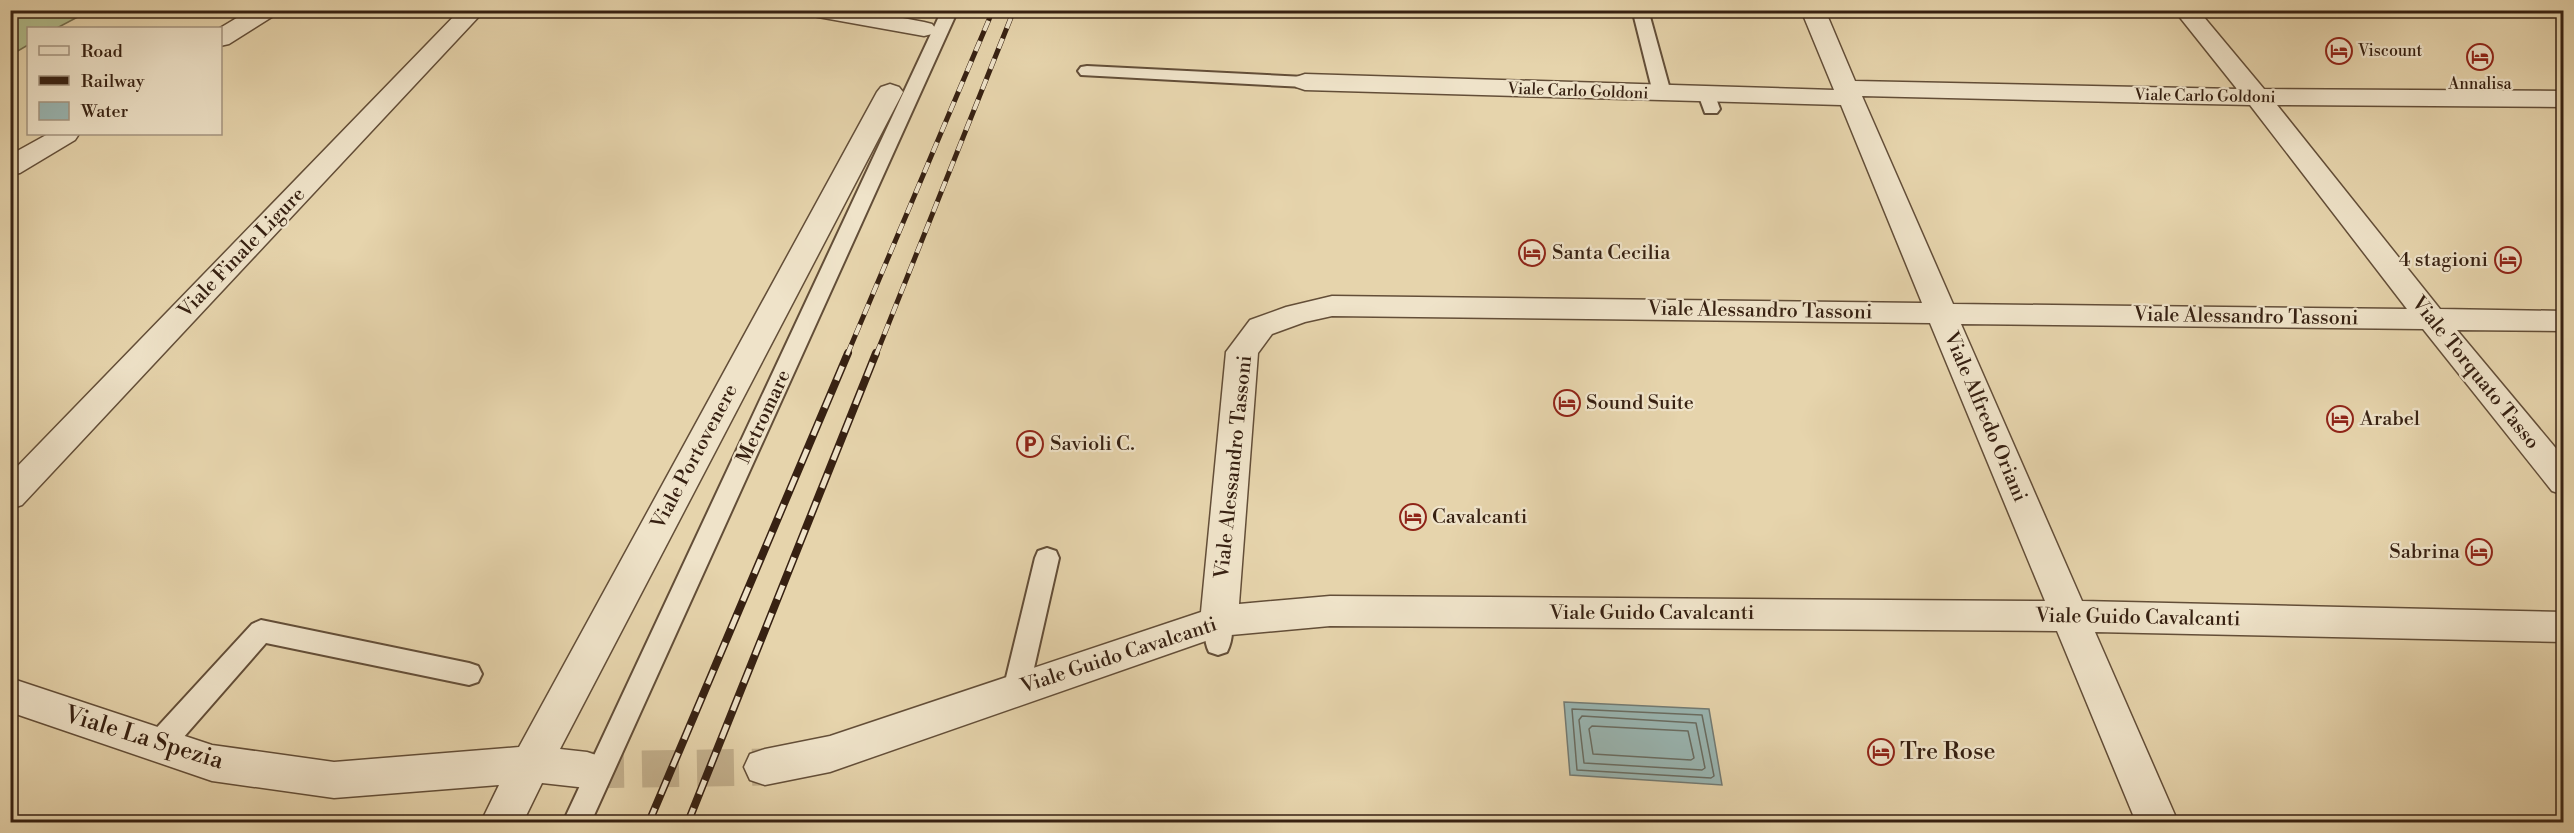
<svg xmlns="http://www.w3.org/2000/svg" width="2574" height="833" viewBox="0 0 2574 833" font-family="'Libre Bodoni',serif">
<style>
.green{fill:#b2bd8c;stroke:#746f4f;stroke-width:1.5}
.water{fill:#99b6b3;stroke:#727a73;stroke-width:1.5}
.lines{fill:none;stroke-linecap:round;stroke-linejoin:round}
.shore{stroke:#686c62;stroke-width:1.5}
.minor-tunnel{stroke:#c3b08d;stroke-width:37;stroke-dasharray:37 18;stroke-linecap:butt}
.service-casing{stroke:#634e38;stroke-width:4}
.minor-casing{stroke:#634e38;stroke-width:3}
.service{fill:#efe3c9;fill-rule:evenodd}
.minor{fill:#efe3c9;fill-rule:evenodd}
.rail-far1-casing{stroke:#372112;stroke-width:5}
.rail-casing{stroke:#372112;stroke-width:8}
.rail-far1{stroke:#efe3c9;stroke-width:4;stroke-dasharray:11;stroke-linecap:butt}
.rail{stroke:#efe3c9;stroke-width:5;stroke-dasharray:15;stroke-linecap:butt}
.labels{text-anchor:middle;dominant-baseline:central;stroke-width:4.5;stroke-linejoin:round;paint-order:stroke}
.far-poi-label{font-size:16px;fill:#372112;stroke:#efe3c9;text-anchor:start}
.far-street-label{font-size:16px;fill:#372112;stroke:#efe3c9}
.street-label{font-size:20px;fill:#372112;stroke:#efe3c9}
.poi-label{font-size:20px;fill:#372112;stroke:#efe3c9;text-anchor:start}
.near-street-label{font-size:24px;fill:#372112;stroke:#efe3c9}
.near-poi-label{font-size:24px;fill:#372112;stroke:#efe3c9;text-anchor:start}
</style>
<rect width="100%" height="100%" fill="#e6d4ac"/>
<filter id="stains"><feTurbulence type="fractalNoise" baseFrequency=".00333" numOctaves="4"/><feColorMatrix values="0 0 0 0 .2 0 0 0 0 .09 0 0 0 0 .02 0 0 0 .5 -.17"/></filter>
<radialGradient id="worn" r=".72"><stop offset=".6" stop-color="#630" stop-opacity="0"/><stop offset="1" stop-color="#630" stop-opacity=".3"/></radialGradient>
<!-- green -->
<path class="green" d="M 16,11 L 16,10 L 89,11 L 57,28 L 28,28 L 28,45 L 11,55 L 11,14 Z"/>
<!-- water -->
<path class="water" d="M 1564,702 L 1709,709 L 1722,785 L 1570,775 Z"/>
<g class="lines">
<!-- shore -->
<path class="shore" d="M 1572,709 L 1702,715 L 1714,776 L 1711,778 L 1577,770 Z
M 1582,716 L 1696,723 L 1705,768 L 1702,770 L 1584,763 L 1579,720 Z
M 1592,726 L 1688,731 L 1694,758 L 1691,760 L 1593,754 L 1589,729 Z"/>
<!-- minor-tunnel -->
<path class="minor-tunnel" d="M 587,770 L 765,767"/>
<defs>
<path id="service" d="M 942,10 L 958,10 L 591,822 L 563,822 Z
M 1635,10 L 1647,10 L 1649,13 L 1671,93 L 1668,97 L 1656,97 L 1653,93 L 1633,13 Z
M 1087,66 L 1305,77 L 1311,78 L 1314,82 L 1311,86 L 1305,87 L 1081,75 L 1078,71 L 1081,67 Z
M 1707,89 L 1713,90 L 1720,109 L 1717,113 L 1705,113 L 1698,94 L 1701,90 Z
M 1047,548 L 1056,551 L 1059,558 L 1029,690 L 1025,698 L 1016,701 L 1007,698 L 1003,690 L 1035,558 L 1038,551 Z
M 1219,611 L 1228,614 C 1234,625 1233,640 1227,652 L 1218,655 L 1209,652 C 1203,640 1204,625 1210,614 Z
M 261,620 L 469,663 L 478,666 L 482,674 L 478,682 L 469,685 L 266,643 L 169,754 L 159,757 L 149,754 L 145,745 L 149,736 L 252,624 Z"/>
<path id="minor" d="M 250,10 L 278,10 L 275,15 L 229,44 L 220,46 L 220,28 Z
M 460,10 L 485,10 L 22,505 L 10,509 L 10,474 Z
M 807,10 L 860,10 L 924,22 L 932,24 L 936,29 L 932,34 L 924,36 L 818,17 L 810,15 Z
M 1801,10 L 1825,10 L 1855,81 L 2237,89 L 2174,10 L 2198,10 L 2264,89 L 2564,91 L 2564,107 L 2277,105 L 2440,309 L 2564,311 L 2564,331 L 2457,330 L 2564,458 L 2564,495 L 2552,491 L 2423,329 L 1961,324 L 2082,601 L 2564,612 L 2564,642 L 2095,632 L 2178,822 L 2136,822 L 2057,631 L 1330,626 L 1220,636 L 830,772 L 765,785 L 750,780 L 744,767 L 750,754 L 765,749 L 830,736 L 1201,612 L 1226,352 L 1250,320 L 1286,307 L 1332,296 L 1922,303 L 1841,105 L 1305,90 L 1296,87 L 1292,82 L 1296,77 L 1305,74 L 1834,90 ZM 1862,96 L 2250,105 L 2407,309 L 1953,304 ZM 1332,316 L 1930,323 L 2045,601 L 1330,596 L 1239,604 L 1258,353 L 1272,334 L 1305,322 Z
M 890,84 L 899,87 L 903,92 L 560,749 L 587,752 L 602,757 L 608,770 L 602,783 L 587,788 L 542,783 L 523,822 L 481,822 L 499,785 L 334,798 L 212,781 L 10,712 L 10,678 L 212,745 L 334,762 L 519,747 L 877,92 L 881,87 Z
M 48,134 L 79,134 L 75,140 L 20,173 L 10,175 L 10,155 Z"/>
</defs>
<!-- service casing -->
<use href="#service" class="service-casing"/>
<!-- minor casing -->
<use href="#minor" class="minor-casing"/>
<!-- service -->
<use href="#service" class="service"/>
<!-- minor -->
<use href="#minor" class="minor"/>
<defs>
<path id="rail-far1" d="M 847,355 L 993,10
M 876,355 L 1014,10"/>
<path id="rail" d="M 649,822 L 848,353
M 688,822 L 876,353"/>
</defs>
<!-- rail-far1 casing -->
<use href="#rail-far1" class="rail-far1-casing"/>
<!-- rail casing -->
<use href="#rail" class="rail-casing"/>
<!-- rail-far1 -->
<use href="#rail-far1" class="rail-far1"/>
<!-- rail -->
<use href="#rail" class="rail"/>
</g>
<!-- icons -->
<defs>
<symbol id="hotel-ring" viewBox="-11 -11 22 22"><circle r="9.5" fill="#efe3c9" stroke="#8f2418" stroke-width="1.5"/><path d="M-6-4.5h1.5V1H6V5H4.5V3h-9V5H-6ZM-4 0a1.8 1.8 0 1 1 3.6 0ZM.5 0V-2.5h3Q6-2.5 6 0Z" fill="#8f2418"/></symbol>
<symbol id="parking-ring" viewBox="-11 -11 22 22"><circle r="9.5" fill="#efe3c9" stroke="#8f2418" stroke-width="1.5"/><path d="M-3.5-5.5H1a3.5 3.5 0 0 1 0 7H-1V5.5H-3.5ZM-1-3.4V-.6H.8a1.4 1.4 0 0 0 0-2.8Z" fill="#8f2418"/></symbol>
</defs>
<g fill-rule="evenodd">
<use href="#hotel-ring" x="2324" y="36" width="30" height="30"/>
<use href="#hotel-ring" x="2465" y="42" width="30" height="30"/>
<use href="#hotel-ring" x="1517" y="238" width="30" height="30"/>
<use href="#hotel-ring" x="2493" y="245" width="30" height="30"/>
<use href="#hotel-ring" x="1552" y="388" width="30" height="30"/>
<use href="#hotel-ring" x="2325" y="404" width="30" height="30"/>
<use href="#parking-ring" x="1015" y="429" width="30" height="30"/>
<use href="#hotel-ring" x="1398" y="502" width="30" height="30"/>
<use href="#hotel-ring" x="2464" y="537" width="30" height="30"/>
<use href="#hotel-ring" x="1866" y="737" width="30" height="30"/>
</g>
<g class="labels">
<!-- far-poi labels -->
<g class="far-poi-label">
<text x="2358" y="51">Viscount</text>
<text x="2480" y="84" text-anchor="middle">Annalisa</text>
</g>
<!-- far-street labels -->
<g class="far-street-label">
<text transform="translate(1578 91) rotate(2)">Viale Carlo Goldoni</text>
<text transform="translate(2205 96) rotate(1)">Viale Carlo Goldoni</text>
</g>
<!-- street labels -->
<g class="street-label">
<text transform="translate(242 253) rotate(-46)">Viale Finale Ligure</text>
<text transform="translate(1760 311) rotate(1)">Viale Alessandro Tassoni</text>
<text transform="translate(2246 317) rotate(1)">Viale Alessandro Tassoni</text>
<text transform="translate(2475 373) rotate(51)">Viale Torquato Tasso</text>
<text transform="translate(764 417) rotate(-65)">Metromare</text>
<text transform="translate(1985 417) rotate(67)">Viale Alfredo Oriani</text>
<text transform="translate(695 457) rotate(-62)">Viale Portovenere</text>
<text transform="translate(1234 467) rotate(-84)">Viale Alessandro Tassoni</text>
<text x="1652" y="613">Viale Guido Cavalcanti</text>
<text transform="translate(2138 618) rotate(1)">Viale Guido Cavalcanti</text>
<text transform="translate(1119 656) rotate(-18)">Viale Guido Cavalcanti</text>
</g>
<!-- poi labels -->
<g class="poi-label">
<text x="1552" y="253">Santa Cecilia</text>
<text x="2488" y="260" text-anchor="end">4 stagioni</text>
<text x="1586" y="403">Sound Suite</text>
<text x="2360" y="419">Arabel</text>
<text x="1050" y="444">Savioli C.</text>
<text x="1432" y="517">Cavalcanti</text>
<text x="2460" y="552" text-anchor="end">Sabrina</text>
</g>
<!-- near-street labels -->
<g class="near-street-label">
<text transform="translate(144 738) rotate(17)">Viale La Spezia</text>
</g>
<!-- near-poi labels -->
<g class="near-poi-label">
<text x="1900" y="752">Tre Rose</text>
</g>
</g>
<!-- margin -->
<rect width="2574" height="833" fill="none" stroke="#e6d4ac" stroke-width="36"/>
<rect x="12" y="12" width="2550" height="809" fill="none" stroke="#372112" stroke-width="3"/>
<rect x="18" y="18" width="2538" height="797" fill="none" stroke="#372112" stroke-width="1.5"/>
<!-- legend -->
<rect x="27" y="27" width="195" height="108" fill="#efe3c9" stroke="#a59580" stroke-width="1.5"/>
<rect x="39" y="46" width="30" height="9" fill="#efe3c9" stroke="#a59580" stroke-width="1.5"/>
<text x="81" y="57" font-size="18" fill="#372112">Road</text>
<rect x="39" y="76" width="30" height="9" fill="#372112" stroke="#a59580" stroke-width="1.5"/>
<text x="81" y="87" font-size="18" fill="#372112">Railway</text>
<rect x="39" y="102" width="30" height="18" fill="#99b6b3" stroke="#a59580" stroke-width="1.5"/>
<text x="81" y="117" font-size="18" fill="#372112">Water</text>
<rect width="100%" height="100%" filter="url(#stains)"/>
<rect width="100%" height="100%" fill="url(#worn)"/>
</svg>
